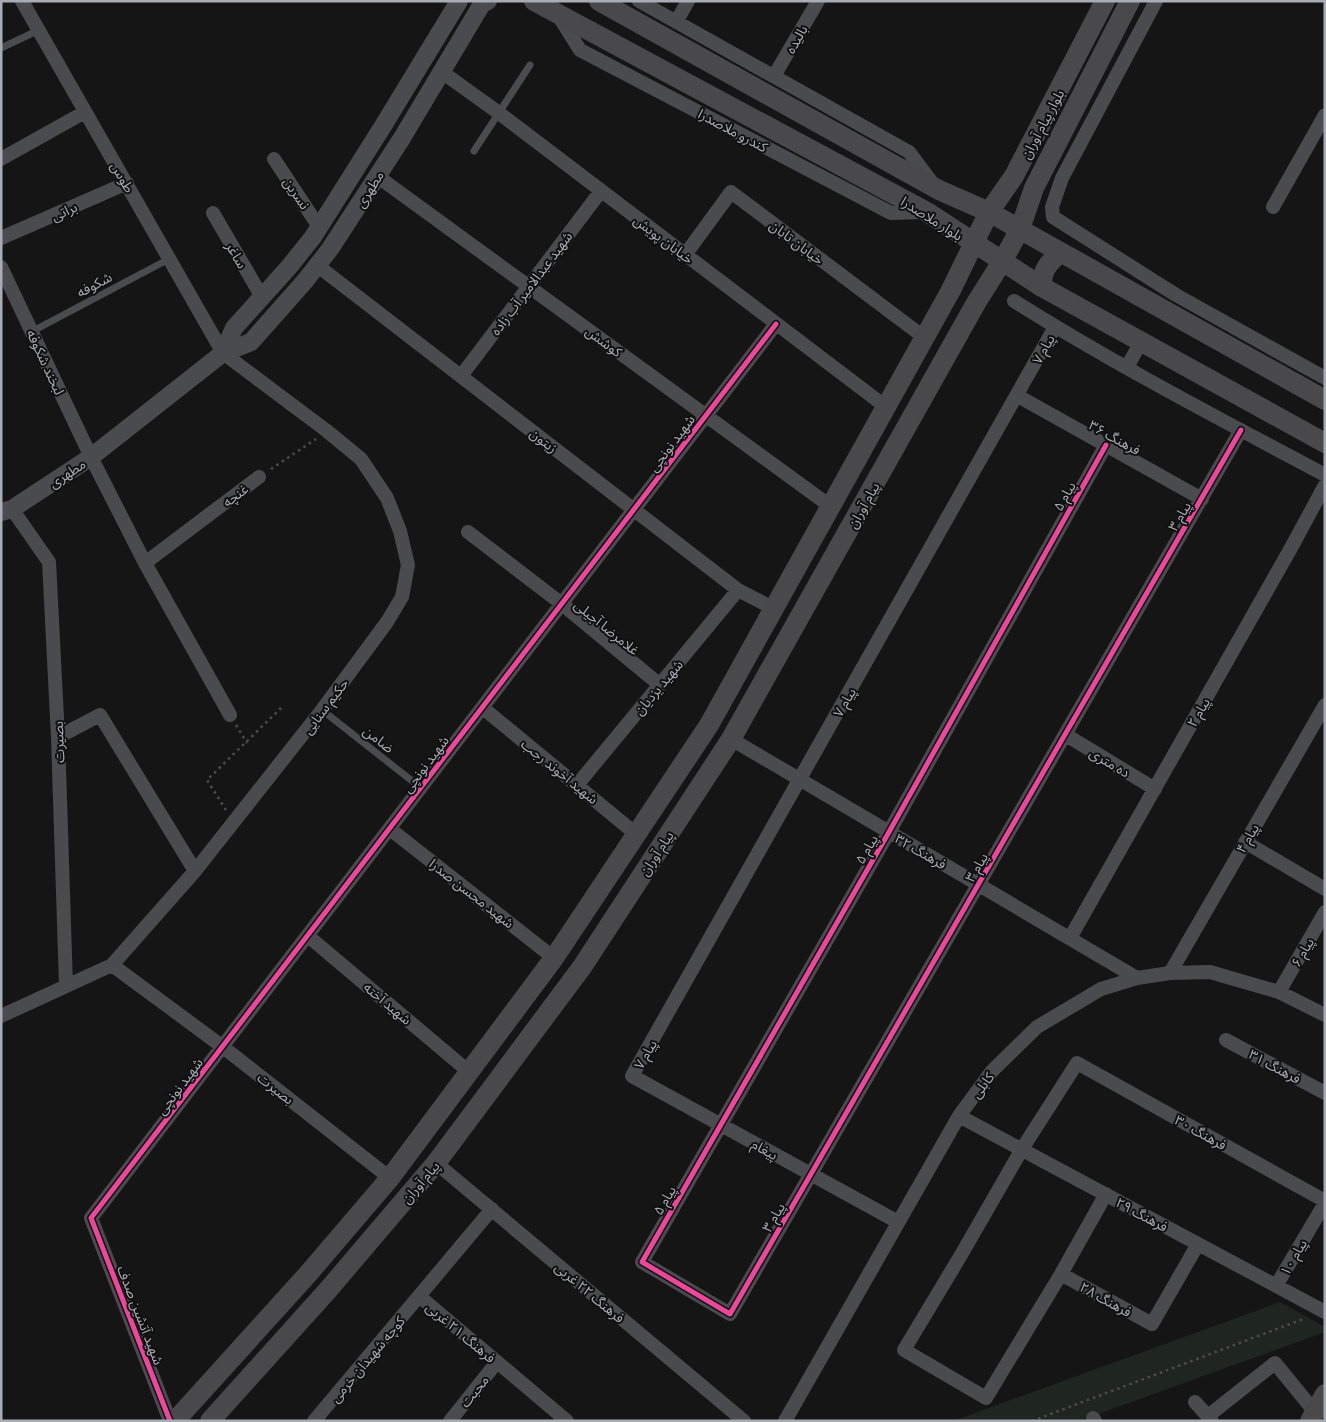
<svg xmlns="http://www.w3.org/2000/svg" width="1326" height="1422" viewBox="0 0 1326 1422" font-family="Barlow,'Noto Sans Arabic',sans-serif">
<style>
.green{fill:#1f2520}
.lines{fill:none;stroke-linecap:round;stroke-linejoin:round}
.path{stroke:#4b4d4f;stroke-width:2.5;stroke-dasharray:2.5 4;stroke-linecap:butt}
.service{stroke:#4a4b4e;stroke-width:7}
.minor{stroke:#4a4b4e;stroke-width:14}
.tertiary{stroke:#4a4b4e;stroke-width:18}
.secondary{stroke:#49494c;stroke-width:20}
.cycleway-casing{stroke:#101011;stroke-width:8}
.cycleway{stroke:#ed469a;stroke-width:5}
.labels{text-anchor:middle;dominant-baseline:central;stroke-width:4;stroke-linejoin:round;paint-order:stroke}
.street-label{font-size:14px;fill:#a8acb5;stroke:#101011}
</style>
<rect width="100%" height="100%" fill="#151516"/>
<!-- green -->
<path class="green" d="M 1280,1302 L 1325,1327 L 1325,1332 L 1079,1421 L 953,1421 Z"/>
<g class="lines">
<!-- path -->
<path class="path" d="M 271,469 L 316,439
M 236,725 L 247,743
M 226,810 L 207,780 L 281,708
M 1032,1421 L 1306,1318"/>
<!-- service -->
<path class="service" d="M 1,48 L 39,30
M 474,151 L 530,65
M 31,332 L 169,259
M 322,710 L 421,788"/>
<!-- minor -->
<path class="minor" d="M 639,1 L 909,152 L 933,184
M 1156,1 L 1062,178 L 1052,207 L 1053,217 L 1176,295 L 1325,378
M 558,15 L 580,50 L 891,213 L 924,212
M 676,22 L 688,1
M 442,72 L 499,113 L 886,407
M 774,76 L 818,1
M 1,159 L 85,112
M 274,159 L 319,227
M 377,176 L 830,506
M 1273,207 L 1325,115
M 213,213 L 262,297
M 1,238 L 127,183
M 685,255 L 731,192 L 925,338
M 318,266 L 738,590 L 773,608
M 1,267 L 91,457 L 145,563 L 230,715
M 1014,301 C 1114,364 1220,419 1325,475
M 1127,367 L 1141,342
M 461,376 L 601,191
M 1018,396 L 1202,499
M 1106,445 L 889,832 L 642,1262 L 730,1314 L 1241,430
M 12,509 L 49,562 L 58,737 L 66,986
M 468,532 L 562,604 L 660,685
M 145,563 L 259,477
M 483,708 L 636,834
M 1066,735 L 1155,789
M 58,737 L 100,715 L 195,871
M 731,739 L 1137,978
M 577,785 L 738,590
M 390,829 L 554,958
M 1245,842 L 1325,889
M 308,936 L 468,1071
M 1070,938 L 1291,548 L 1325,485
M 112,965 L 223,1047 L 390,1178
M 1170,973 L 1325,705
M 1279,992 L 1325,912
M 1,1016 L 112,965 L 195,871 L 322,710 L 387,622 L 402,597 L 408,565 L 400,531 L 387,498 L 361,459 L 327,431 L 223,353 L 22,1
M 1226,1040 L 1325,1093
M 959,1116 L 1325,1312
M 436,1163 L 744,1421
M 1106,1194 L 1061,1274 L 986,1398 L 904,1350 L 961,1255 L 1022,1149 L 1077,1063 L 1325,1201
M 492,1209 L 419,1296 L 567,1421
M 898,1222 L 632,1076 L 1055,327
M 1061,1274 L 1152,1324 L 1198,1244
M 1276,1286 L 1325,1203
M 1195,1402 L 1212,1421
M 1208,1416 L 1275,1363 L 1315,1412
M 1093,1418 L 1095,1421
M 170,1421 L 91,1218 L 776,324
M 314,1421 L 419,1296
M 450,1421 L 497,1362
M 785,1421 L 959,1116 L 992,1071 L 1037,1027 L 1101,989 L 1137,978 L 1170,973 L 1210,972 L 1279,992 L 1325,1015"/>
<!-- tertiary -->
<path class="tertiary" d="M 223,353 L 234,328 L 289,267 L 313,237 L 383,126 L 459,1
M 1,512 L 12,509 L 91,457 L 223,353 L 251,342 L 305,281 L 330,249 L 402,138 L 482,4 L 488,1"/>
<!-- secondary -->
<path class="secondary" d="M 534,1 L 927,212 L 1042,287 L 1325,443
M 599,1 L 939,190 L 989,212 L 1325,400
M 1042,287 C 1041,271 1049,262 1060,253
M 175,1421 L 308,1274 L 390,1178 L 554,958 L 709,725 L 951,290 L 989,212 L 1014,176 L 1105,1
M 210,1421 L 328,1290 L 436,1163 L 582,967 L 731,739 L 976,303 L 1003,260 L 1020,229 L 1034,188 L 1130,1
M 1310,1421 L 1325,1394"/>
<defs>
<path id="cycleway" d="M 1106,445 L 889,832 L 642,1262 L 730,1314 L 1241,430
M 170,1421 L 91,1218 L 776,324"/>
</defs>
<!-- cycleway casing -->
<use href="#cycleway" class="cycleway-casing"/>
<!-- cycleway -->
<use href="#cycleway" class="cycleway"/>
</g>
<g class="labels">
<!-- street labels -->
<g class="street-label">
<text transform="translate(796 39) rotate(-60)">بالیده</text>
<text transform="translate(1042 124) rotate(-62)">بلوار پیام آوران</text>
<text transform="translate(733 130) rotate(28)">کندرو ملاصدرا</text>
<text transform="translate(123 177) rotate(60)">طوس</text>
<text transform="translate(369 189) rotate(-58)">مطهری</text>
<text transform="translate(297 193) rotate(56)">نسرین</text>
<text transform="translate(64 211) rotate(-24)">براتی</text>
<text transform="translate(932 218) rotate(32)">بلوار ملاصدرا</text>
<text transform="translate(664 239) rotate(37)">خیابان پویش</text>
<text transform="translate(797 242) rotate(37)">خیابان تابان</text>
<text transform="translate(237 255) rotate(60)">ساغر</text>
<text transform="translate(531 283) rotate(-53)">شهید عبدالامیر آب زاده</text>
<text transform="translate(94 284) rotate(-28)">شکوفه</text>
<text transform="translate(604 341) rotate(36)">کوشش</text>
<text transform="translate(1043 349) rotate(-61)">پیام ۷</text>
<text transform="translate(46 362) rotate(65)">لبخند شکوفه</text>
<text transform="translate(1115 437) rotate(29)">فرهنگ ۳۶</text>
<text transform="translate(544 440) rotate(38)">زیتون</text>
<text transform="translate(671 443) rotate(-53)">شهید نونچی</text>
<text transform="translate(67 473) rotate(-33)">مطهری</text>
<text transform="translate(235 495) rotate(-37)">غنچه</text>
<text transform="translate(1064 496) rotate(-61)">پیام ۵</text>
<text transform="translate(863 505) rotate(-61)">پیام آوران</text>
<text transform="translate(1179 516) rotate(-60)">پیام ۳</text>
<text transform="translate(607 627) rotate(39)">غلامرضا آجیلی</text>
<text transform="translate(658 687) rotate(-50)">شهید یزدیان</text>
<text transform="translate(844 702) rotate(-60)">پیام ۷</text>
<text transform="translate(325 706) rotate(-53)">حکیم سنایی</text>
<text transform="translate(1198 712) rotate(-60)">پیام ۲</text>
<text transform="translate(379 739) rotate(38)">ضامن</text>
<text transform="translate(58 742) rotate(-92)">بصیرت</text>
<text transform="translate(1110 762) rotate(31)">ده متری</text>
<text transform="translate(425 764) rotate(-53)">شهید نونچی</text>
<text transform="translate(560 771) rotate(39)">شهید آخوند رجب</text>
<text transform="translate(1247 838) rotate(-60)">پیام ۴</text>
<text transform="translate(866 849) rotate(-60)">پیام ۵</text>
<text transform="translate(921 851) rotate(30)">فرهنگ ۳۲</text>
<text transform="translate(656 853) rotate(-57)">پیام آوران</text>
<text transform="translate(976 867) rotate(-60)">پیام ۳</text>
<text transform="translate(472 893) rotate(38)">شهید محسن صدرا</text>
<text transform="translate(1302 952) rotate(-60)">پیام ۶</text>
<text transform="translate(388 1003) rotate(40)">شهید آخته</text>
<text transform="translate(645 1054) rotate(-60)">پیام ۷</text>
<text transform="translate(1275 1066) rotate(28)">فرهنگ ۳۱</text>
<text transform="translate(982 1085) rotate(-53)">کابلی</text>
<text transform="translate(179 1086) rotate(-53)">شهید نونچی</text>
<text transform="translate(276 1088) rotate(38)">بصیرت</text>
<text transform="translate(1201 1132) rotate(29)">فرهنگ ۳۰</text>
<text transform="translate(765 1149) rotate(29)">پیغام</text>
<text transform="translate(420 1182) rotate(-50)">پیام آوران</text>
<text transform="translate(664 1200) rotate(-60)">پیام ۵</text>
<text transform="translate(1142 1214) rotate(28)">فرهنگ ۲۹</text>
<text transform="translate(773 1217) rotate(-60)">پیام ۳</text>
<text transform="translate(1293 1257) rotate(-60)">پیام ۱۰</text>
<text transform="translate(590 1292) rotate(40)">فرهنگ ۲۲ غربی</text>
<text transform="translate(1106 1299) rotate(29)">فرهنگ ۲۸</text>
<text transform="translate(141 1315) rotate(69)">شهید آتشین صدف</text>
<text transform="translate(461 1332) rotate(40)">فرهنگ ۲۱ غربی</text>
<text transform="translate(367 1359) rotate(-50)">کوچه شهیدان خرمی</text>
<text transform="translate(474 1391) rotate(-51)">محبت</text>
</g>
</g>
<!-- border -->
<rect width="1326" height="1422" fill="none" stroke="#a8acb5" stroke-width="5"/>
</svg>
